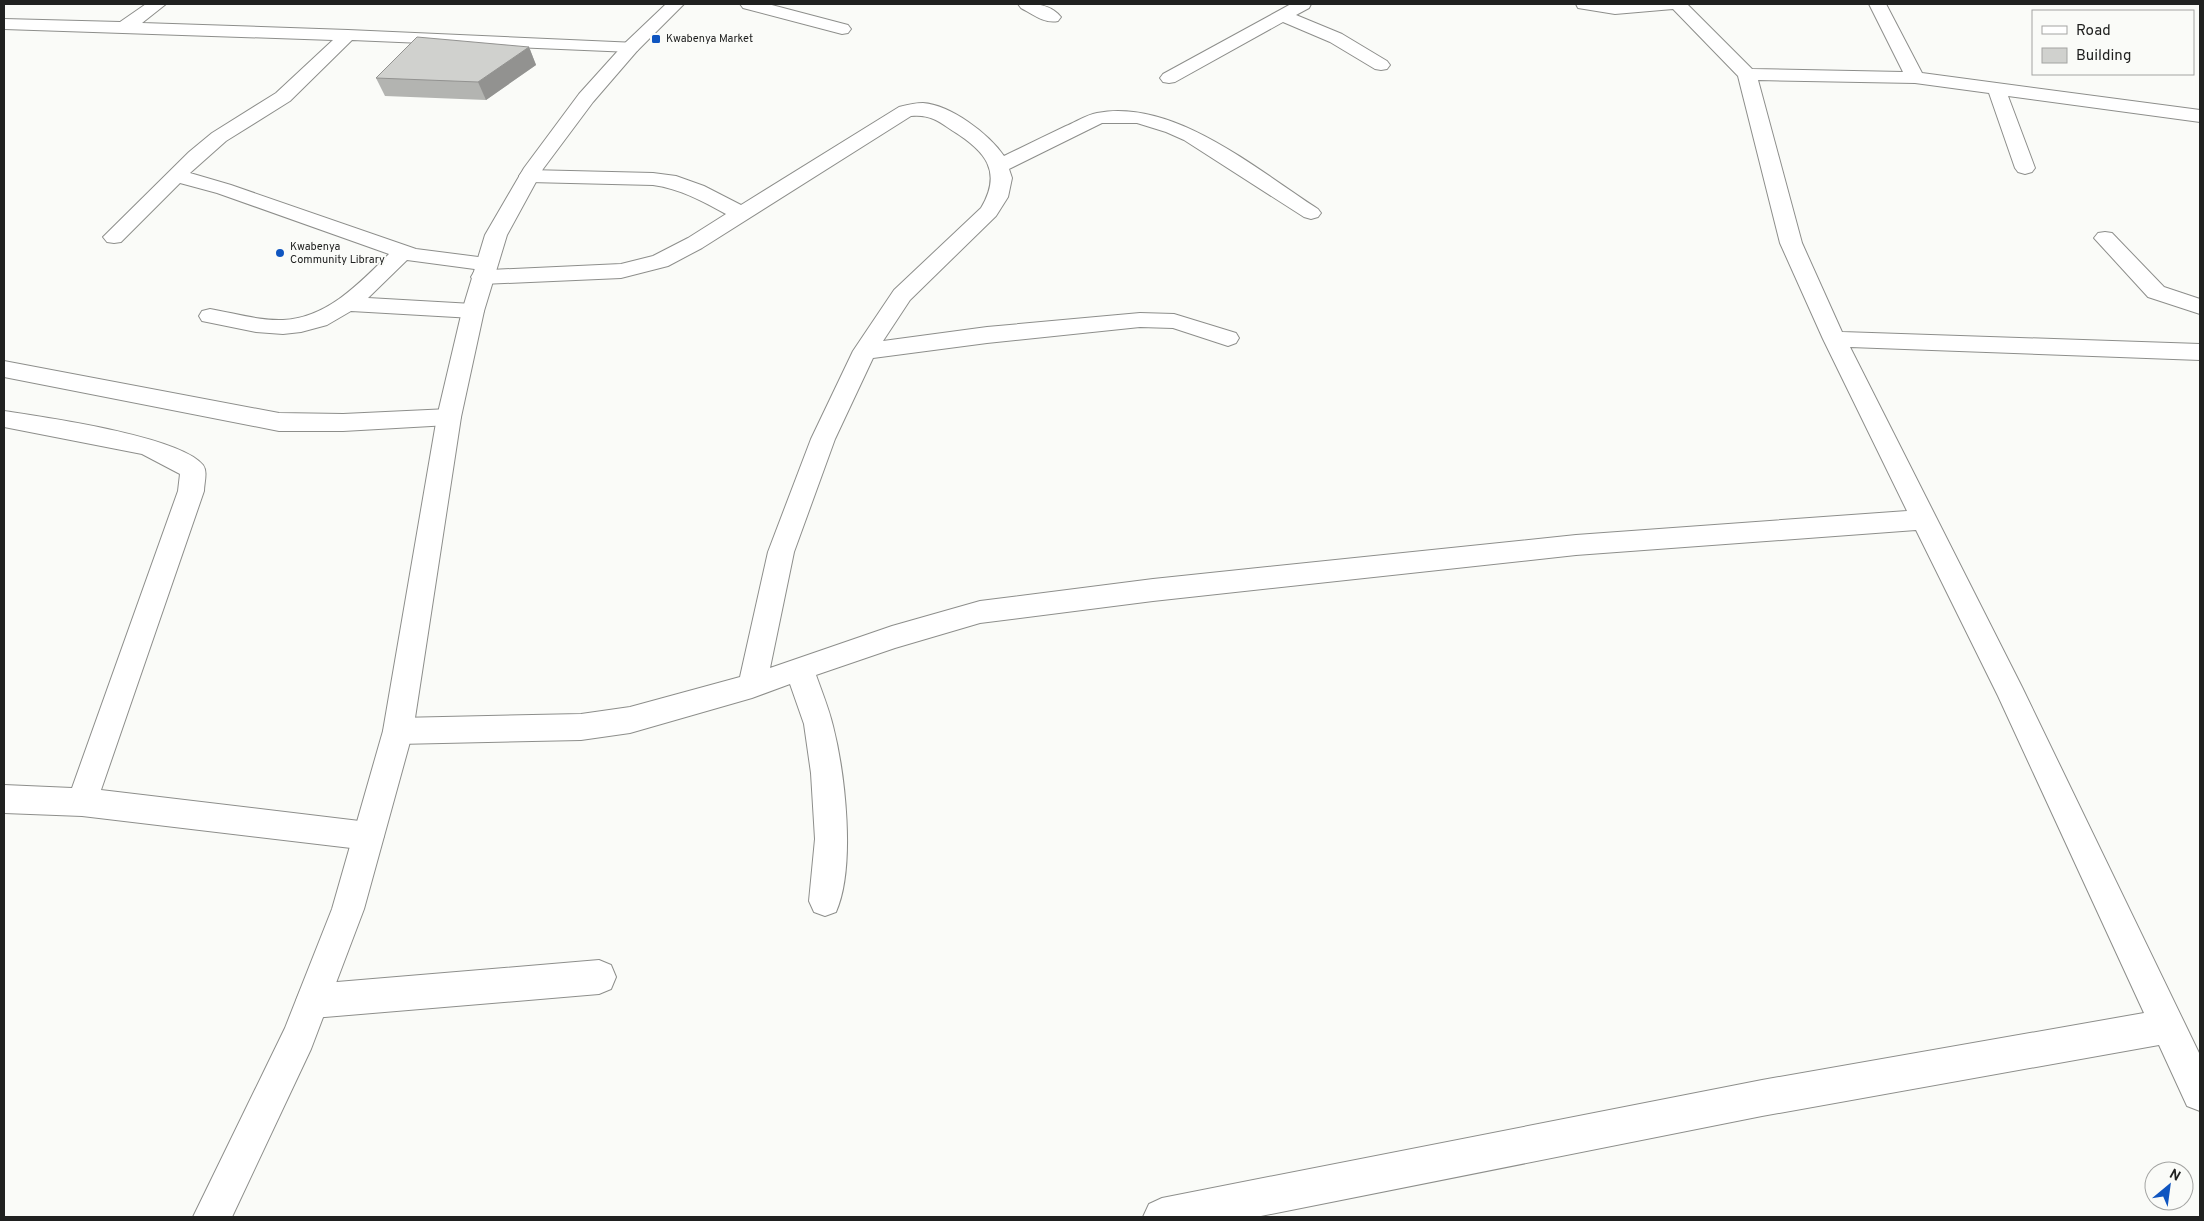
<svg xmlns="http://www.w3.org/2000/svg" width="2204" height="1221" viewBox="0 0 2204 1221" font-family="Overpass,sans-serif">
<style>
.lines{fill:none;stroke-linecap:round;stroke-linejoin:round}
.minor-casing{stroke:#8d8e8b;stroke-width:2}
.major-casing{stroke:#8d8e8b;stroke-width:2}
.minor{fill:#fff;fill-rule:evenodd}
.major{fill:#fff;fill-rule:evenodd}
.wall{fill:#b3b4b1}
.shaded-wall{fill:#929290}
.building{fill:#d0d1ce;stroke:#929290}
.poi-dot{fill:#0f55c0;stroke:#fafbf8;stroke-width:2}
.labels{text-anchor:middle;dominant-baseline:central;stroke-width:4;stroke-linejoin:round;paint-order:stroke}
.far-poi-label{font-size:11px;fill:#202120;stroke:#fafbf8;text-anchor:start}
</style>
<rect width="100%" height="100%" fill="#fafbf8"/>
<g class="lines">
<defs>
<path id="minor" d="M 146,4 L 166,4 L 142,23 L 348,30 L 637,43 L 640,47 L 637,51 L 631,52 L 352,40 L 290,101 L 226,141 L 190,173 L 231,185 L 416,249 L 494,259 L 497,264 L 494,269 L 490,270 L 621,264 L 653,256 L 688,238 L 726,214 C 702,201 681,189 653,185 L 529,182 L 522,180 L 519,176 L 522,172 L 529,170 L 653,173 L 676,176 L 704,186 L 741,205 L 899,107 C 907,105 915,103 923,103 C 951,105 989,134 1004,156 C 1025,146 1045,136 1066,126 C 1076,122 1086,115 1097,113 C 1174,98 1257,170 1318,209 L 1321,213 L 1318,217 L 1311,219 L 1304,217 L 1184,140 L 1166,132 L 1137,123 L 1102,123 L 1009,169 L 1012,178 L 1008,197 L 996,216 L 910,300 L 883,341 L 987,327 L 1140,313 L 1174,314 L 1236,333 L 1239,338 L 1236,343 L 1228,346 L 1173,328 L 1140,327 L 987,343 L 873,358 L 835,439 L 794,552 L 770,668 L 892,626 L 980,601 L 1153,579 L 1576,535 L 1907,511 L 1823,339 L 1780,243 L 1738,76 L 1673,9 L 1615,14 L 1578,8 L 1576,4 L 1687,4 L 1752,69 L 1903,72 L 1869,4 L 1886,4 L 1922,73 L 2200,110 L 2200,122 L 2008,96 L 2035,168 L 2032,172 L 2025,174 L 2018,172 L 2015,168 L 1989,93 L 1915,83 L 1758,80 L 1802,243 L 1842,332 L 2200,344 L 2200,360 L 1850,347 L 2022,687 L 2200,1055 L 2200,1111 L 2187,1106 L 2159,1045 L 1762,1116 L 1256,1217 L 1143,1217 L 1149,1204 L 1162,1198 L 1762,1080 L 2144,1013 L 1998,696 L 1916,530 L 1576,555 L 1153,601 L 980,623 L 895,648 L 816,675 C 822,692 829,709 833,726 C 845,773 856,867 836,912 L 825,916 L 814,912 L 809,901 L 815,839 L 811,773 L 804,724 L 790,684 L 752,698 L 630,733 L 581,740 L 398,744 L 388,740 L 383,731 L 388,722 L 398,718 L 581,714 L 630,707 L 740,677 L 768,552 L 811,439 L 853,351 L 894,290 L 981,208 C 1003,171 985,151 953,131 C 939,121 929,114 911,116 L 702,248 L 668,266 L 621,278 L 482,284 L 474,282 L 471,277 L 474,272 L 482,270 L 407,260 L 368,298 L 473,304 L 481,306 L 484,311 L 481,316 L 473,318 L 351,311 L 327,325 L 301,332 L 283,334 L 256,332 L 202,321 L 199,316 L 202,311 L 210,309 C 234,313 259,321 283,320 C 327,318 360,283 389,254 L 217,193 L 180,183 L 121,242 L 114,243 L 107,242 L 103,237 L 189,152 L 212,133 L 276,93 L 333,40 L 4,29 L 4,19 L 120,22 Z
M 740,4 L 768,4 L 848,25 L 851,29 L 848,33 L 842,34 L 743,8 Z
M 1018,4 C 1033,3 1051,4 1061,17 L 1058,21 C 1045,24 1032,14 1021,8 Z
M 1291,4 L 1311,4 L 1309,8 L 1296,15 L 1342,34 L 1387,61 L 1390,65 L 1387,69 L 1381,70 L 1375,69 L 1330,42 L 1283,22 L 1175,82 L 1169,83 L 1163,82 L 1160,78 L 1163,74 Z
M 2105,232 L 2112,233 L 2164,287 L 2200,299 L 2200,314 L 2148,297 L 2094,238 L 2098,233 Z
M 4,361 L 279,413 L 343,414 L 449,409 L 458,411 L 461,417 L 458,423 L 449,425 L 343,431 L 279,431 L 4,377 Z
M 4,411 C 43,417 180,436 203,465 C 208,472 204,483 204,491 L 101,790 L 368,822 L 379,826 L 384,836 L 379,846 L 368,850 L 82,816 L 4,813 L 4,785 L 72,788 L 178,491 L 180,474 L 142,454 L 4,427 Z
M 599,960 L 611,965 L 616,977 L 611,989 L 599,994 L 313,1018 L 301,1013 L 296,1001 L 301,989 L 313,984 Z"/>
<path id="major" d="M 666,4 L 684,4 L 637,51 L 593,102 L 543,169 L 507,235 L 484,311 L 461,417 L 413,731 L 364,909 L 311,1049 L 232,1217 L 193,1217 L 285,1028 L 332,909 L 383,731 L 437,417 L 462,311 L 485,235 L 524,168 L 579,94 L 625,43 Z"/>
</defs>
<!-- minor casing -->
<use href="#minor" class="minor-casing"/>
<!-- major casing -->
<use href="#major" class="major-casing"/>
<!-- minor -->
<use href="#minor" class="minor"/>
<!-- major -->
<use href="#major" class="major"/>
</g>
<!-- wall -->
<path class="wall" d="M 529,47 L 536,65 L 486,100 L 385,96 L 376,78 Z"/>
<!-- shaded-wall -->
<path class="shaded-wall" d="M 529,47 L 536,65 L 486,100 L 478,82 Z"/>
<!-- building -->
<path class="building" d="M 417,37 L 529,47 L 478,82 L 376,78 Z"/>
<!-- markers -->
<g class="poi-dot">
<rect x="651" y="34" width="10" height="10" rx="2.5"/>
<circle cx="280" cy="253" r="5"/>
</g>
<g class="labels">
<!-- far-poi labels -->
<g class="far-poi-label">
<text x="666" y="39">Kwabenya Market</text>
<text x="290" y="247">Kwabenya<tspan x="290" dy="13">Community Library</tspan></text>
</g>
</g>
<!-- border -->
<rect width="2204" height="1221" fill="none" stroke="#202120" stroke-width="10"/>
<!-- legend -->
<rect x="2032" y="10" width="162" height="65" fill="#fafbf8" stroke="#a3a4a2"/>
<rect x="2042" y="26" width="25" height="8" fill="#ffffff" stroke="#a3a4a2"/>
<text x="2076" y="35" font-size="15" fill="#202120">Road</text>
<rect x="2042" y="48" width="25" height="15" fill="#d0d1ce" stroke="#a3a4a2"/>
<text x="2076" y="60" font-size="15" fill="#202120">Building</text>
<!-- north arrow -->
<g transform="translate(2169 1186) rotate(29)"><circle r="24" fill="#fafbf8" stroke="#a3a4a2"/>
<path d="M0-4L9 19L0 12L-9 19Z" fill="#0f55c0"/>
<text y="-8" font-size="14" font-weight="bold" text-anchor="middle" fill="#202120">N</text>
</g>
</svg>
